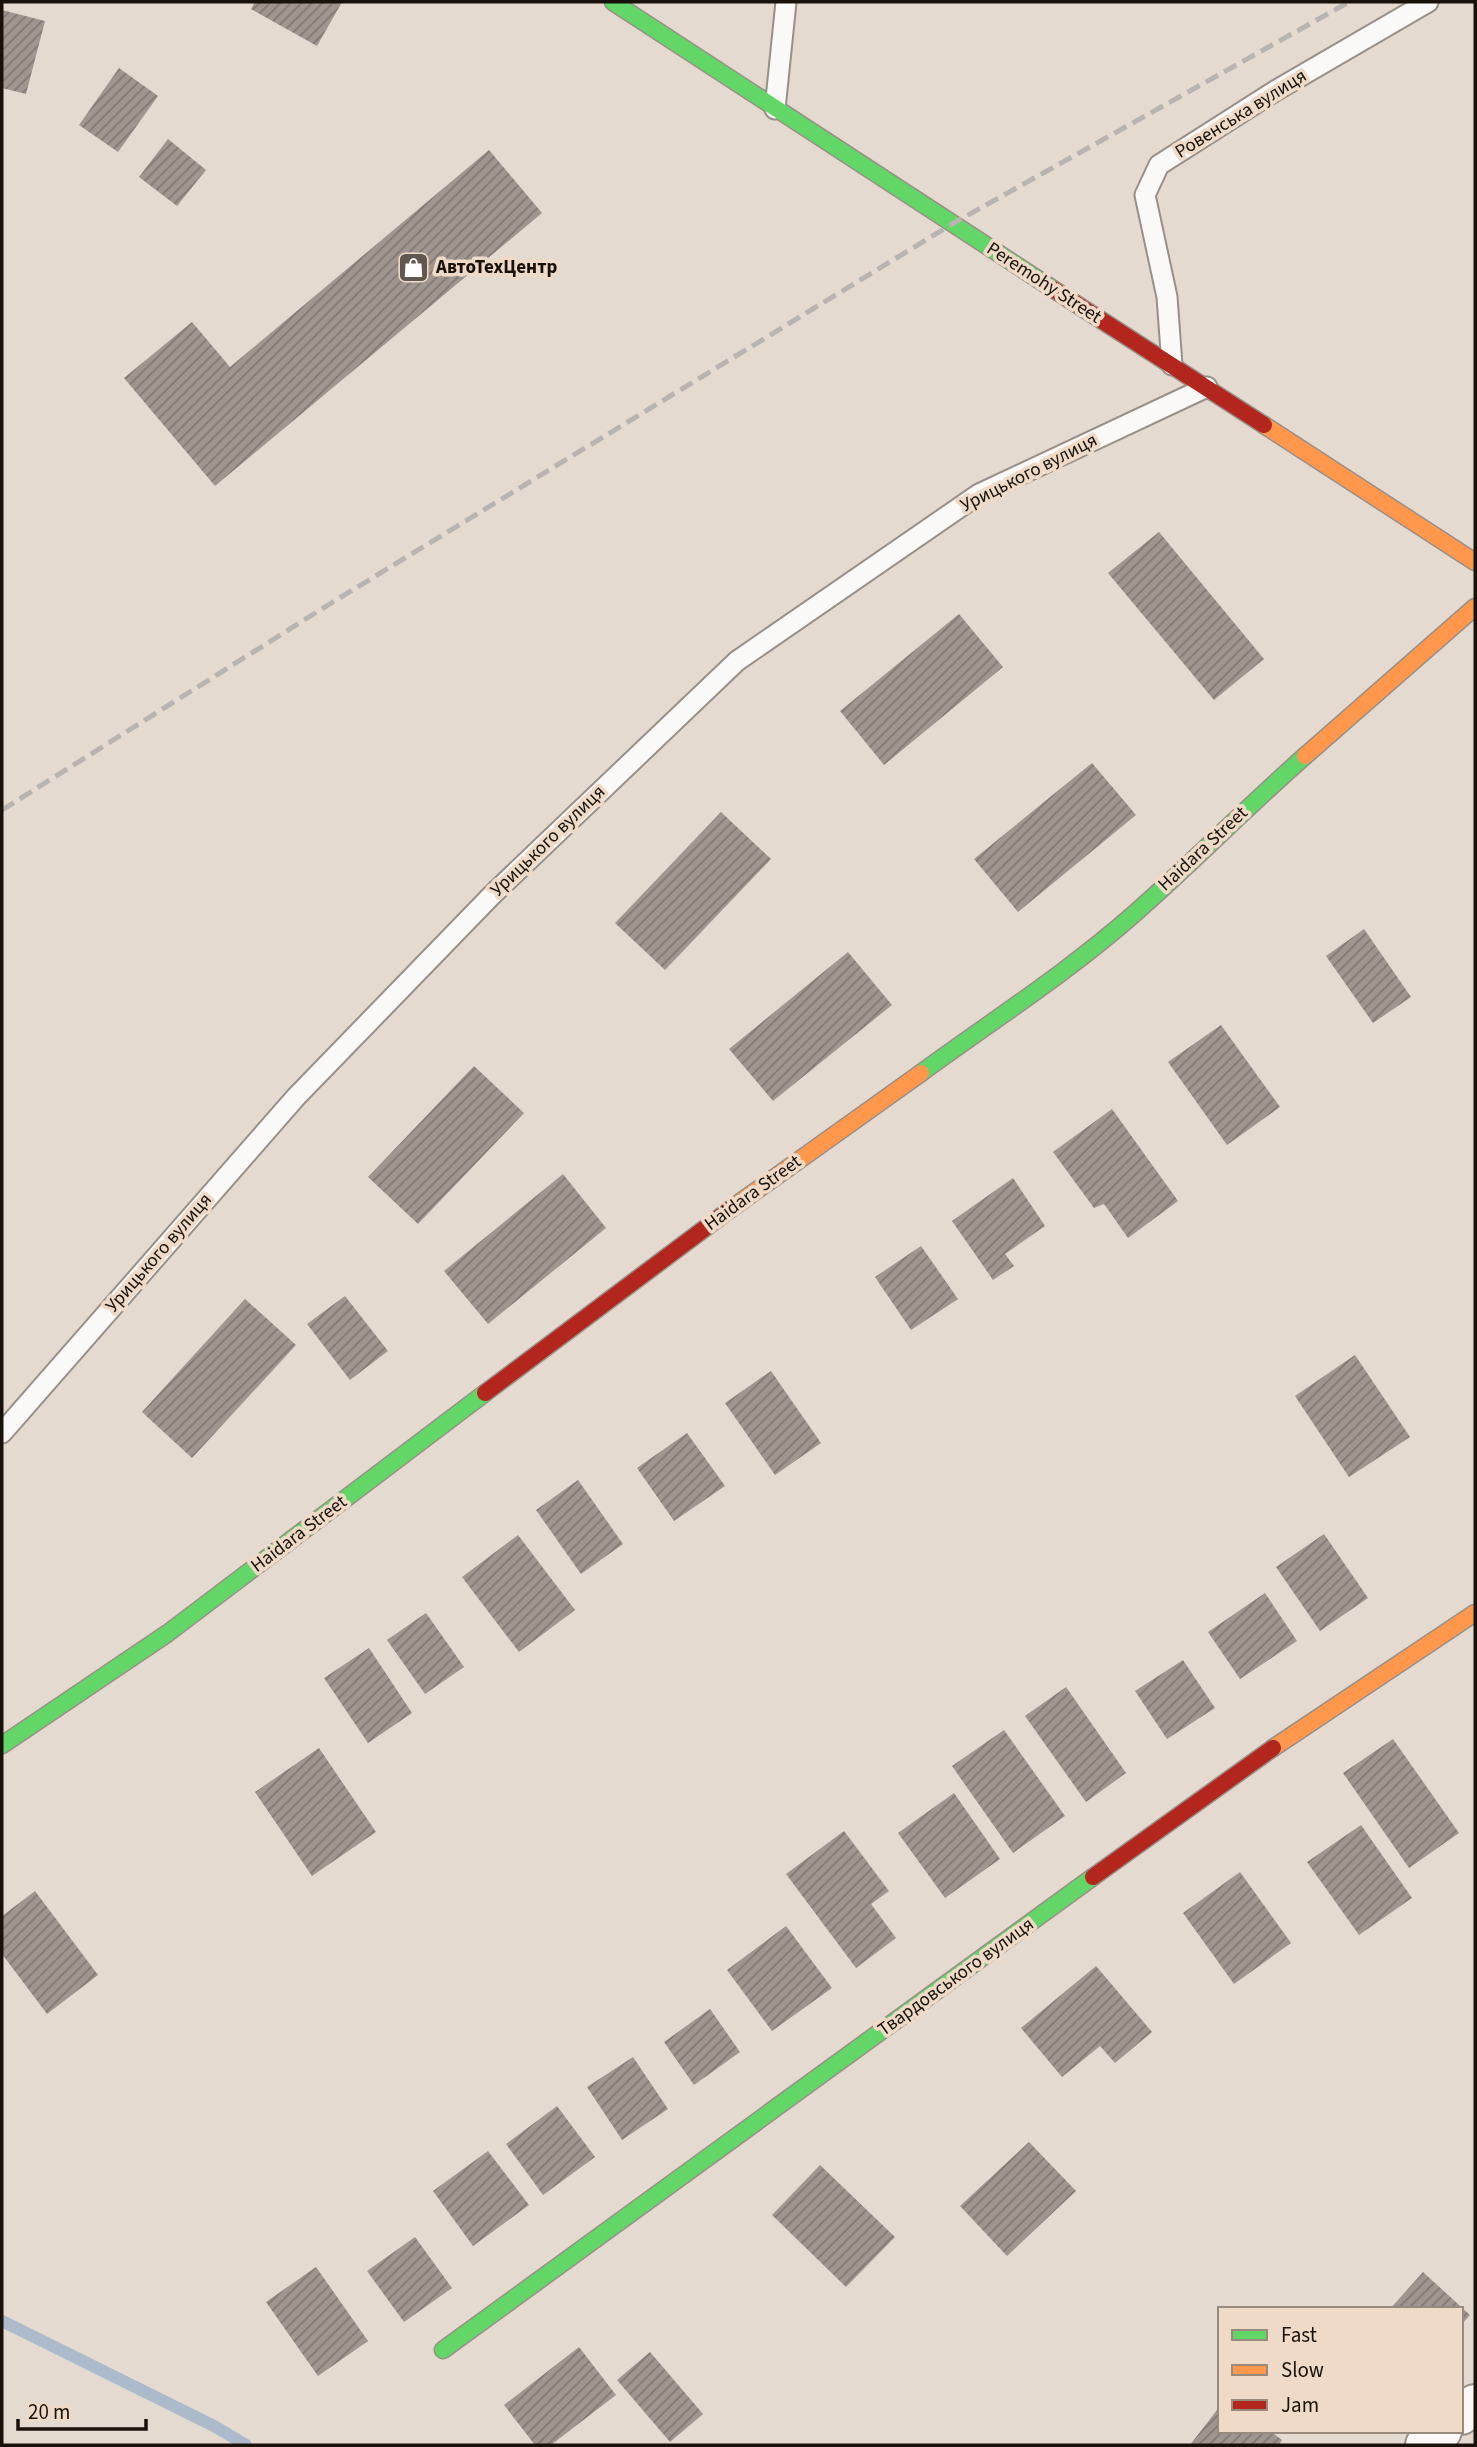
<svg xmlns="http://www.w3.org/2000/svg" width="1477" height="2447" viewBox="0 0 1477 2447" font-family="'Source Sans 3',sans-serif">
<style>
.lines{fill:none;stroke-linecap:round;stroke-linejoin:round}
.stream{stroke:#adbacc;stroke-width:12}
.building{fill:url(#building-hatch)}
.lane-casing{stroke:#989088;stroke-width:23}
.street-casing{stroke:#989088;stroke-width:42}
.fast-casing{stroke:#989088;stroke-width:19}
.slow-casing{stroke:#989088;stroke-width:19}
.jam-casing{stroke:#989088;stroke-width:19}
.lane{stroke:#fbf9f8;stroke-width:19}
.street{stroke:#fbf9f8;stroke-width:38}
.fast{stroke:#63d668;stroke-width:16}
.slow{stroke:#ff974d;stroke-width:16}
.jam{stroke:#b3261e;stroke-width:16}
.rail{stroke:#b7b4b1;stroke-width:5;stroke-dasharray:14 7;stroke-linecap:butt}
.labels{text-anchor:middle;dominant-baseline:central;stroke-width:7;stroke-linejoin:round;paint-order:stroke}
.street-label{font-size:19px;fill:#18120b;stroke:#eedac7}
.poi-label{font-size:19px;font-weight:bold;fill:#18120b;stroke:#eedac7;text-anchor:start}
</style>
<defs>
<pattern id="building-hatch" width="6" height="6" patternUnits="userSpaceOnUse" patternTransform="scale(1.75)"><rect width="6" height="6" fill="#a1958f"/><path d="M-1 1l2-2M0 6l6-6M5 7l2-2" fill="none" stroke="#827873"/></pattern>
</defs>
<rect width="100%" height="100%" fill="#e5dad0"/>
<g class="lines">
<!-- stream -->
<path class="stream" d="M 2,2321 L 214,2426 L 246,2445"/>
</g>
<!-- building -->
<path class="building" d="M 255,2 L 342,2 L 317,46 L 251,9 Z
M 2,10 L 45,21 L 26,94 L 2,88 Z
M 119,68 L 158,96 L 118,152 L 79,125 Z
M 168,139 L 206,170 L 177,206 L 139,177 Z
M 489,150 L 542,213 L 215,486 L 124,378 L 192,322 L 230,367 Z
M 1159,532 L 1264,659 L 1214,700 L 1108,573 Z
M 959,614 L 1003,667 L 884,765 L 840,711 Z
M 1092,763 L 1136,815 L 1018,912 L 974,859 Z
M 721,812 L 771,859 L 665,970 L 615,923 Z
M 1364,929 L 1411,997 L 1373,1023 L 1326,956 Z
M 848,952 L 892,1005 L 773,1101 L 729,1049 Z
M 1221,1025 L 1280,1107 L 1227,1145 L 1168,1062 Z
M 474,1066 L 524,1113 L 418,1224 L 368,1177 Z
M 1112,1109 L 1178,1201 L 1128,1238 L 1104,1204 L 1094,1208 L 1053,1152 Z
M 563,1174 L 606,1228 L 488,1324 L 444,1271 Z
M 1013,1178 L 1045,1226 L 1005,1254 L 1014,1266 L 993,1280 L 952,1221 Z
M 921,1246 L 958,1299 L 911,1330 L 875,1277 Z
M 345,1296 L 388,1351 L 350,1380 L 307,1324 Z
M 245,1299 L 296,1345 L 192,1458 L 142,1412 Z
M 1355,1355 L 1410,1437 L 1349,1477 L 1295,1396 Z
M 771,1371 L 821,1443 L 775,1475 L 725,1403 Z
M 687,1433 L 725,1486 L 674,1521 L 637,1468 Z
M 578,1480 L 623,1544 L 581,1574 L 536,1510 Z
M 1324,1534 L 1368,1598 L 1320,1631 L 1276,1567 Z
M 518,1535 L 575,1610 L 519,1652 L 462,1577 Z
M 1265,1593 L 1297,1641 L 1240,1679 L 1208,1632 Z
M 426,1613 L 464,1667 L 425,1694 L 387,1640 Z
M 369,1648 L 412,1713 L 368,1743 L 324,1678 Z
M 1183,1660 L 1215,1708 L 1167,1739 L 1135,1691 Z
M 1066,1687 L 1126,1773 L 1086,1802 L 1025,1716 Z
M 1004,1730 L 1065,1816 L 1013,1853 L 952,1766 Z
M 1393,1739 L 1459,1833 L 1409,1868 L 1343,1773 Z
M 319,1748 L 376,1832 L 312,1876 L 255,1792 Z
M 954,1793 L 1000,1859 L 945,1898 L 898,1833 Z
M 1361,1825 L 1412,1898 L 1359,1935 L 1307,1862 Z
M 844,1831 L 889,1891 L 871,1904 L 896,1938 L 856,1968 L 786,1874 Z
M 1240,1872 L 1291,1943 L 1234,1984 L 1183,1913 Z
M 35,1891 L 98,1975 L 47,2014 L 2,1954 L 2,1916 Z
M 786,1926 L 832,1988 L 772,2031 L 727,1970 Z
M 1096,1966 L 1152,2032 L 1115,2063 L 1100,2046 L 1062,2077 L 1021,2028 Z
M 710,2009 L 740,2052 L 694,2085 L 664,2042 Z
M 633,2057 L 668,2109 L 622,2140 L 587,2087 Z
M 557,2106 L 595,2157 L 543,2195 L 506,2144 Z
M 1029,2142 L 1076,2191 L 1007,2256 L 960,2206 Z
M 488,2151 L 529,2205 L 473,2246 L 433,2191 Z
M 820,2165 L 895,2237 L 846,2287 L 772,2215 Z
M 415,2237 L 452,2288 L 404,2322 L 367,2271 Z
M 316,2267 L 368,2341 L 318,2376 L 266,2302 Z
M 1423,2272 L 1470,2315 L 1461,2325 L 1461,2309 L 1390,2309 Z
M 579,2347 L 616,2395 L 551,2445 L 535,2445 L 504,2405 Z
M 650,2352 L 703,2414 L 670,2442 L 617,2380 Z
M 1220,2406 L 1220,2431 L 1270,2431 L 1282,2440 L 1279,2445 L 1190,2445 Z"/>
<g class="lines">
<defs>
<path id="lane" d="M 775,109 L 786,2
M 1172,365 L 1167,297 L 1145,195 L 1159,165 L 1275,91 L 1428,2
M 2,1433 L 296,1097 L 493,894 L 737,661 L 979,494 L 1207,387"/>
<path id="street" d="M 1461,2415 L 1475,2404
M 1425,2445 L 1442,2431"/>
<path id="fast" d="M 613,2 L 1053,289
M 921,1073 C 992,1021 1067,973 1134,914 C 1192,863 1247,807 1305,756
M 2,1745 L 168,1633 L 485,1393
M 443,2350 L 1093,1877"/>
<path id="slow" d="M 1264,425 L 1475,562
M 1305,756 L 1475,607
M 732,1208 L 921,1073
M 1273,1748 L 1475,1613"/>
<path id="jam" d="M 1053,289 L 1264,425
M 485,1393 L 732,1208
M 1093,1877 L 1273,1748"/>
</defs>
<!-- lane casing -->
<use href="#lane" class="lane-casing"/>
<!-- street casing -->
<use href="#street" class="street-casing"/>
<!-- fast casing -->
<use href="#fast" class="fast-casing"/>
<!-- slow casing -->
<use href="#slow" class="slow-casing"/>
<!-- jam casing -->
<use href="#jam" class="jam-casing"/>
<!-- lane -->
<use href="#lane" class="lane"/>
<!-- street -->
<use href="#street" class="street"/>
<!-- fast -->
<use href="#fast" class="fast"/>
<!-- slow -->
<use href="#slow" class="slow"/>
<!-- jam -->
<use href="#jam" class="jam"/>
<!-- rail -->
<path class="rail" d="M 2,810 L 328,605 L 952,224 L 1349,2"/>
</g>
<!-- icons -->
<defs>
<symbol id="shop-square" viewBox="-11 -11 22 22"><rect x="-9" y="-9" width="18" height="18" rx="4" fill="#605850" stroke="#eedac7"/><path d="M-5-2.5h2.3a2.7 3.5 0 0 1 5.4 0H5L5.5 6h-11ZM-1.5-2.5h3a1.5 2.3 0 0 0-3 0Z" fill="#fff"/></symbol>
</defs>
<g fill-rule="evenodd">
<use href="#shop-square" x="396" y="250" width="35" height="35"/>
</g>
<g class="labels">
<!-- street labels -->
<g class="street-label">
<text transform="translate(1241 114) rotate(-32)">Ровенська вулиця</text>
<text transform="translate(1044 283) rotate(33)">Peremohy Street</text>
<text transform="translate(1029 473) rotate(-27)">Урицького вулиця</text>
<text transform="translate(548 841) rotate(-44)">Урицького вулиця</text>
<text transform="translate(1203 849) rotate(-43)">Haidara Street</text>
<text transform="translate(753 1193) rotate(-36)">Haidara Street</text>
<text transform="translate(159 1253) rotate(-49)">Урицького вулиця</text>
<text transform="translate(299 1534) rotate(-37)">Haidara Street</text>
<text transform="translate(956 1977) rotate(-36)">Твардовського вулиця</text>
</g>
<!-- poi labels -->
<g class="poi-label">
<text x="436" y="267">АвтоТехЦентр</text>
</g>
</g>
<!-- border -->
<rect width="1477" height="2447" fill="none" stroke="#18120b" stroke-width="7"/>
<!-- legend -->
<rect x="1218" y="2307" width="245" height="126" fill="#eedac7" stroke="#988a7c" stroke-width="2"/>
<rect x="1232" y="2330" width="35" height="10" fill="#63d668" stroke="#988a7c" stroke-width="2"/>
<text x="1281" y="2342" font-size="21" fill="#18120b">Fast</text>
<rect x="1232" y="2365" width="35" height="10" fill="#ff974d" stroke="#988a7c" stroke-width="2"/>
<text x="1281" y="2377" font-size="21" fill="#18120b">Slow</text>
<rect x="1232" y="2400" width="35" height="10" fill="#b3261e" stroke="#988a7c" stroke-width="2"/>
<text x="1281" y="2412" font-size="21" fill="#18120b">Jam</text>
<!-- scale -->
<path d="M18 2419v10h128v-10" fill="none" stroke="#18120b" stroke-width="3.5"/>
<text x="28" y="2419" font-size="21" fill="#18120b" stroke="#eedac7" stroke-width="5" paint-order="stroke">20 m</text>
</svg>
